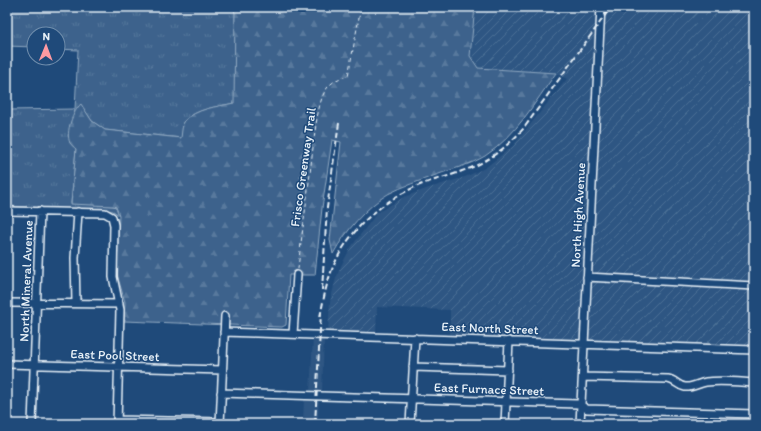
<svg xmlns="http://www.w3.org/2000/svg" width="761" height="431" viewBox="0 0 761 431" font-family="Itim,sans-serif">
<style>
.built{fill:#2e5683}
.industrial{fill:url(#industrial-furrows)}
.grass{fill:url(#grass-tufts);stroke:#92aac2}
.forest{fill:url(#forest-firs);stroke:#92aac2}
.lines{fill:none;stroke-linecap:round;stroke-linejoin:round}
.minor-casing{stroke:#e8f1f8;stroke-width:10}
.path{stroke:#e8f1f8;stroke-width:1;stroke-dasharray:4 3;stroke-linecap:butt}
.minor{stroke:#1f4a7a;stroke-width:7}
.rail{stroke:#e8f1f8;stroke-width:2;stroke-dasharray:6 3;stroke-linecap:butt}
.labels{text-anchor:middle;dominant-baseline:central;stroke-width:3;stroke-linejoin:round;paint-order:stroke}
.street-label{font-size:13px;fill:#e8f1f8;stroke:#1f4a7a}
</style>
<defs>
<pattern id="industrial-furrows" width="10" height="10" patternUnits="userSpaceOnUse"><rect width="10" height="10" fill="#2e5683"/><path d="M-1 1l2-2M0 10L10 0M9 11l2-2" fill="none" stroke="#4c6f95"/></pattern>
<pattern id="grass-tufts" width="24" height="20" patternUnits="userSpaceOnUse"><rect width="24" height="20" fill="#3c628c"/><path d="M3 7l-1-3M5 7V3M7 7l1-3M15 17l-1-3M17 17v-4M19 17l1-3" fill="none" stroke="#58799d"/></pattern>
<pattern id="forest-firs" width="22" height="20" patternUnits="userSpaceOnUse"><rect width="22" height="20" fill="#3c628c"/><path d="M5 1l3.5 6h-7zM16 11l3.5 6h-7z" fill="#58799d"/></pattern>
</defs>
<rect width="100%" height="100%" fill="#1f4a7a"/>
<filter id="ink" filterUnits="userSpaceOnUse"><feTurbulence type="fractalNoise" baseFrequency=".025" numOctaves="2"/><feDisplacementMap in="SourceGraphic" scale="8" xChannelSelector="R" yChannelSelector="G"/><feConvolveMatrix kernelMatrix="1 2 1 2 8 2 1 2 1" color-interpolation-filters="sRGB"/></filter>
<g filter="url(#ink)">
<!-- built -->
<path class="built" d="M 313,338 L 324,338 L 322,392 L 310,392 Z
M 304,399 L 319,400 L 318,424 L 303,424 Z"/>
<!-- industrial -->
<path class="industrial" d="M 475,7 L 754,7 L 754,346 L 450,336 L 450,310 L 377,307 L 376,333 L 328,332 L 330,302 L 336,278 L 342,264 L 351,247 L 377,213 L 404,197 L 429,188 L 465,177 L 485,168 L 513,146 L 567,79 L 556,73 L 478,68 L 470,56 Z"/>
<!-- grass -->
<path class="grass" d="M 7,7 L 233,7 L 235,12 L 235,103 C 216,107 197,108 183,122 L 182,138 L 105,130 L 92,121 L 81,105 L 75,109 L 70,143 L 76,149 L 71,203 L 113,206 L 116,207 L 119,215 L 113,211 L 103,210 L 7,206 L 8,110 L 75,109 L 78,50 L 58,49 L 58,34 L 34,34 L 34,47 L 7,46 Z"/>
<!-- forest -->
<path class="forest" d="M 233,7 L 475,7 L 470,56 L 478,68 L 556,73 C 535,102 516,136 485,156 C 470,165 452,169 436,175 C 420,181 403,186 388,194 C 366,207 345,232 333,254 L 330,240 L 341,142 L 332,140 L 322,208 L 315,275 L 289,275 L 286,325 L 282,327 L 124,321 L 125,302 L 118,278 L 117,269 L 119,215 L 116,207 L 113,206 L 71,204 L 76,149 C 74,147 71,145 70,143 C 65,132 73,111 81,104 L 92,121 L 105,130 L 181,138 L 183,122 C 197,108 216,107 234,103 L 235,13 Z"/>
<g class="lines">
<defs>
<path id="minor" d="M 7,211 L 105,213 L 112,217 L 114,225 L 113,277 L 120,310 L 117,424
M 587,277 L 754,286
M 7,303 L 119,304
M 76,303 L 75,258 L 78,212
M 224,332 L 754,350
M 293,334 L 297,275
M 7,364 L 222,370
M 413,367 L 508,370
M 583,377 L 668,379 C 675,380 678,386 685,387 C 692,388 699,383 706,382 C 722,380 738,382 754,383
M 221,393 L 578,404 L 587,409 L 754,414
M 117,420 L 220,422
M 32,424 L 40,211
M 220,424 L 225,316
M 410,424 L 415,338
M 505,424 L 509,341
M 580,424 L 601,7"/>
</defs>
<!-- minor casing -->
<use href="#minor" class="minor-casing"/>
<!-- path -->
<path class="path" d="M 298,269 C 302,231 308,194 312,156 C 314,140 317,107 324,93 C 328,84 339,77 348,76 L 361,7"/>
<!-- minor -->
<use href="#minor" class="minor"/>
<!-- rail -->
<path class="rail" d="M 322,290 L 327,208 L 339,123
M 320,317 C 323,303 325,289 330,275 C 345,232 382,199 425,183 C 437,179 450,176 462,171 C 487,163 507,147 524,128 L 611,7
M 315,424 L 321,312"/>
</g>
</g>
<g class="labels">
<!-- street labels -->
<g class="street-label">
<text transform="translate(303 167) rotate(-82)">Frisco Greenway Trail</text>
<text transform="translate(578 215) rotate(-87)">North High Avenue</text>
<text transform="translate(26 281) rotate(-88)">North Mineral Avenue</text>
<text transform="translate(490 328) rotate(2)">East North Street</text>
<text transform="translate(115 355) rotate(2)">East Pool Street</text>
<text transform="translate(489 389) rotate(2)">East Furnace Street</text>
</g>
</g>
<!-- margin -->
<rect width="761" height="431" fill="none" stroke="#1f4a7a" stroke-width="24"/>
<rect x="12" y="12" width="737" height="407" fill="none" stroke="#e8f1f8" stroke-width="1.5" filter="url(#ink)"/>
<!-- north arrow -->
<g transform="translate(46 46) rotate(1)"><circle r="19" fill="#1f4a7a" stroke="#6f8dac"/>
<path d="M0-3L7 15L0 10L-7 15Z" fill="#ff9aa2"/>
<text y="-6" font-size="11" font-weight="bold" text-anchor="middle" fill="#e8f1f8">N</text>
</g>
</svg>
